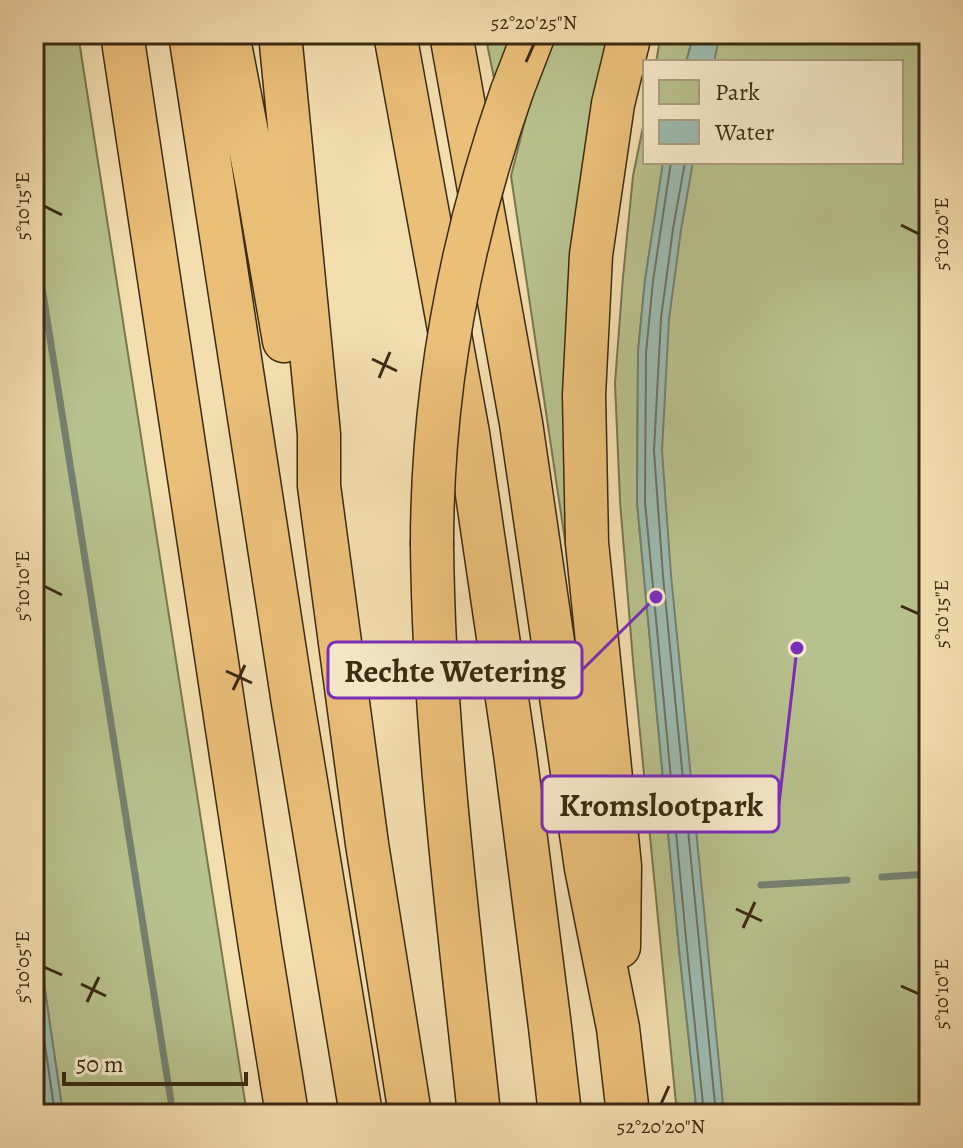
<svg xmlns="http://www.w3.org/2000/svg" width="963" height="1148" viewBox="0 0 963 1148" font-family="Alegreya,serif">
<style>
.green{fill:#b8c28e;stroke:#7a7650;stroke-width:2}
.water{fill:#9cbbb1;stroke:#768171;stroke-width:2}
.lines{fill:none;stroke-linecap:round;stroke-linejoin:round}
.shore{stroke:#6c7262;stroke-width:2}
.stream{stroke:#768171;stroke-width:7}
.highway-casing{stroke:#3c2a12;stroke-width:45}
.highway{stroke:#eabf78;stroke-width:42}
.highway-bridge-casing{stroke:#3c2a12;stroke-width:45;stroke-linecap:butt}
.highway-bridge{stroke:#eabf78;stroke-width:42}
.ticks{fill:none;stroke:#3c2a12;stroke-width:3}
.leader{fill:none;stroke:#7b2cbf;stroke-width:3}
.callout-dot{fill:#7b2cbf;stroke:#f7eacc;stroke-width:3}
.callout{fill:#f7eacc;stroke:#7b2cbf;stroke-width:3}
.callout-label{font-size:32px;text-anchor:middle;font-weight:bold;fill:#3c2a12}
.neatline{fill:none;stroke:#3c2a12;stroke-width:3}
.ticks-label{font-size:20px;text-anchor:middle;fill:#3c2a12}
</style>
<rect width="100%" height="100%" fill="#f3deb0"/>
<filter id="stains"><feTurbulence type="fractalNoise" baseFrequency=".0025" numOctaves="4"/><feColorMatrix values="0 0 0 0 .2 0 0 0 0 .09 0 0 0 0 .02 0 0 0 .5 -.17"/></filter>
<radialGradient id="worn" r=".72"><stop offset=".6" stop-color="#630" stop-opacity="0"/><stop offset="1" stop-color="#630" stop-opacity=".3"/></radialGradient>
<!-- green -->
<path class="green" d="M 34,34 L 78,34 L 247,1114 L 63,1114 L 34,915 Z
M 485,34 L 513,34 L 494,78 Z
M 553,34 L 610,34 L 597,81 L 571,275 L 567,554 L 511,176 L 536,77 Z
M 661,34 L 694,34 L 686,62 L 656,62 Z
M 706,34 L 929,34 L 929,1114 L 711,1114 L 645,403 L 673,162 L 901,162 L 901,62 L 699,62 Z
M 645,117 L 645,162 L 664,162 L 645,280 L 638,352 L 637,502 L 679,949 L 697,1114 L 677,1114 L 633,661 L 620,501 L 615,383 L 623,277 L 633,176 Z"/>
<!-- water -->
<path class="water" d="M 694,34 L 720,34 L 714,62 L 686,62 Z
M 663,162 L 693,162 L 681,230 L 669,319 L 662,451 L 671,575 L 724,1114 L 697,1114 L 679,949 L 637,502 L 638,352 L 645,280 Z
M 34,915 L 63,1114 L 34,1114 Z"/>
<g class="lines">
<!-- shore -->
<path class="shore" d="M 671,162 L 653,281 L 646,353 L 645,502 L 687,949 L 704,1114
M 685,162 L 673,229 L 661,318 L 654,451 L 663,576 L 716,1114
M 34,969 L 55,1114"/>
<!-- stream -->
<path class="stream" d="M 34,237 L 173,1114
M 882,877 L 929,874
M 761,885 L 847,880"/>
<defs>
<path id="highway" d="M 122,34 L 260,947 L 287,1114
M 190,34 L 293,703 L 361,1114
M 228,34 L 257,184 L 284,341
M 280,34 L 319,434 L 319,486 L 367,844 L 410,1114
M 395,34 L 468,433 L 515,753 L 550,1027 L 560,1114
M 451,34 L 521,423 L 586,868 L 618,1028 L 628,1114
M 512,91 L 534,34
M 432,545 C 434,736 459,925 479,1114
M 619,947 L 620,866 L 587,543 L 584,395 L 591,255 L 613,104 L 630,34"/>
</defs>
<!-- highway casing -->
<use href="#highway" class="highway-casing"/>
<!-- highway -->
<use href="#highway" class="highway"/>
<defs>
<path id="highway-bridge" d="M 432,545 C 432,391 461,237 512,91"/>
</defs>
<!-- highway-bridge casing -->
<use href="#highway-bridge" class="highway-bridge-casing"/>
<!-- highway-bridge -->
<use href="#highway-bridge" class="highway-bridge"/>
</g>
<!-- ticks -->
<path class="ticks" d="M 526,62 L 534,44M 44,206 L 62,215M 901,225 L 919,234M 372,359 L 397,371M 379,378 L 390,352M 44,586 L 62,595M 901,606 L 919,614M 226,671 L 252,683M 233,690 L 245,665M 736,909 L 762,921M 743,928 L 755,902M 44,967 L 62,975M 81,984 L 106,996M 901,986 L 919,994M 87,1002 L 99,977M 661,1104 L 669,1086"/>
<!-- callouts -->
<path class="leader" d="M656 597L582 670M797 648L779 804"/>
<g class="callout-dot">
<circle cx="656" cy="597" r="8"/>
<circle cx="797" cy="648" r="8"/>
</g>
<g class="callout">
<rect x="328" y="642" width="254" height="56" rx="8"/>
<rect x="542" y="776" width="237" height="56" rx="8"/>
</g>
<g class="callout-label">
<text x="455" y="682">Rechte Wetering</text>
<text x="661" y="816">Kromslootpark</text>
</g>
<!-- margin -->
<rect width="963" height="1148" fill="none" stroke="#f3deb0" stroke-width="88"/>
<!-- legend -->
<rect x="643" y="60" width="260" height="104" fill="#f7eacc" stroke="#ac9d82" stroke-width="2"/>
<rect x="659" y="80" width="40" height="24" fill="#b8c28e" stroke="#ac9d82" stroke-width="2"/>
<text x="715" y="100" font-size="24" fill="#3c2a12">Park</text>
<rect x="659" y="120" width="40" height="24" fill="#9cbbb1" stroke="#ac9d82" stroke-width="2"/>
<text x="715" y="140" font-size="24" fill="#3c2a12">Water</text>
<!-- scale -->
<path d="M64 1072v12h182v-12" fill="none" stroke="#3c2a12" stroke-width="4"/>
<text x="76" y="1072" font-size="24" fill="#3c2a12" stroke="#f7eacc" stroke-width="6" paint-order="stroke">50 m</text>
<rect x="44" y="44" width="875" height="1060" class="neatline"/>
<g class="ticks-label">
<text x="534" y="29">52°20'25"N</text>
<text transform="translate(22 206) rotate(-90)" y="7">5°10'15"E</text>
<text transform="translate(941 234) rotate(-90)" y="7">5°10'20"E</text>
<text transform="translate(22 586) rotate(-90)" y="7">5°10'10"E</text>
<text transform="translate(941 614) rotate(-90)" y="7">5°10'15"E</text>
<text transform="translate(22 967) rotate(-90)" y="7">5°10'05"E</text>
<text transform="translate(941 994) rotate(-90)" y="7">5°10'10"E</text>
<text x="661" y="1133">52°20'20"N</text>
</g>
<rect width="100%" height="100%" filter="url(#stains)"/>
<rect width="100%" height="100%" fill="url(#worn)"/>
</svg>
